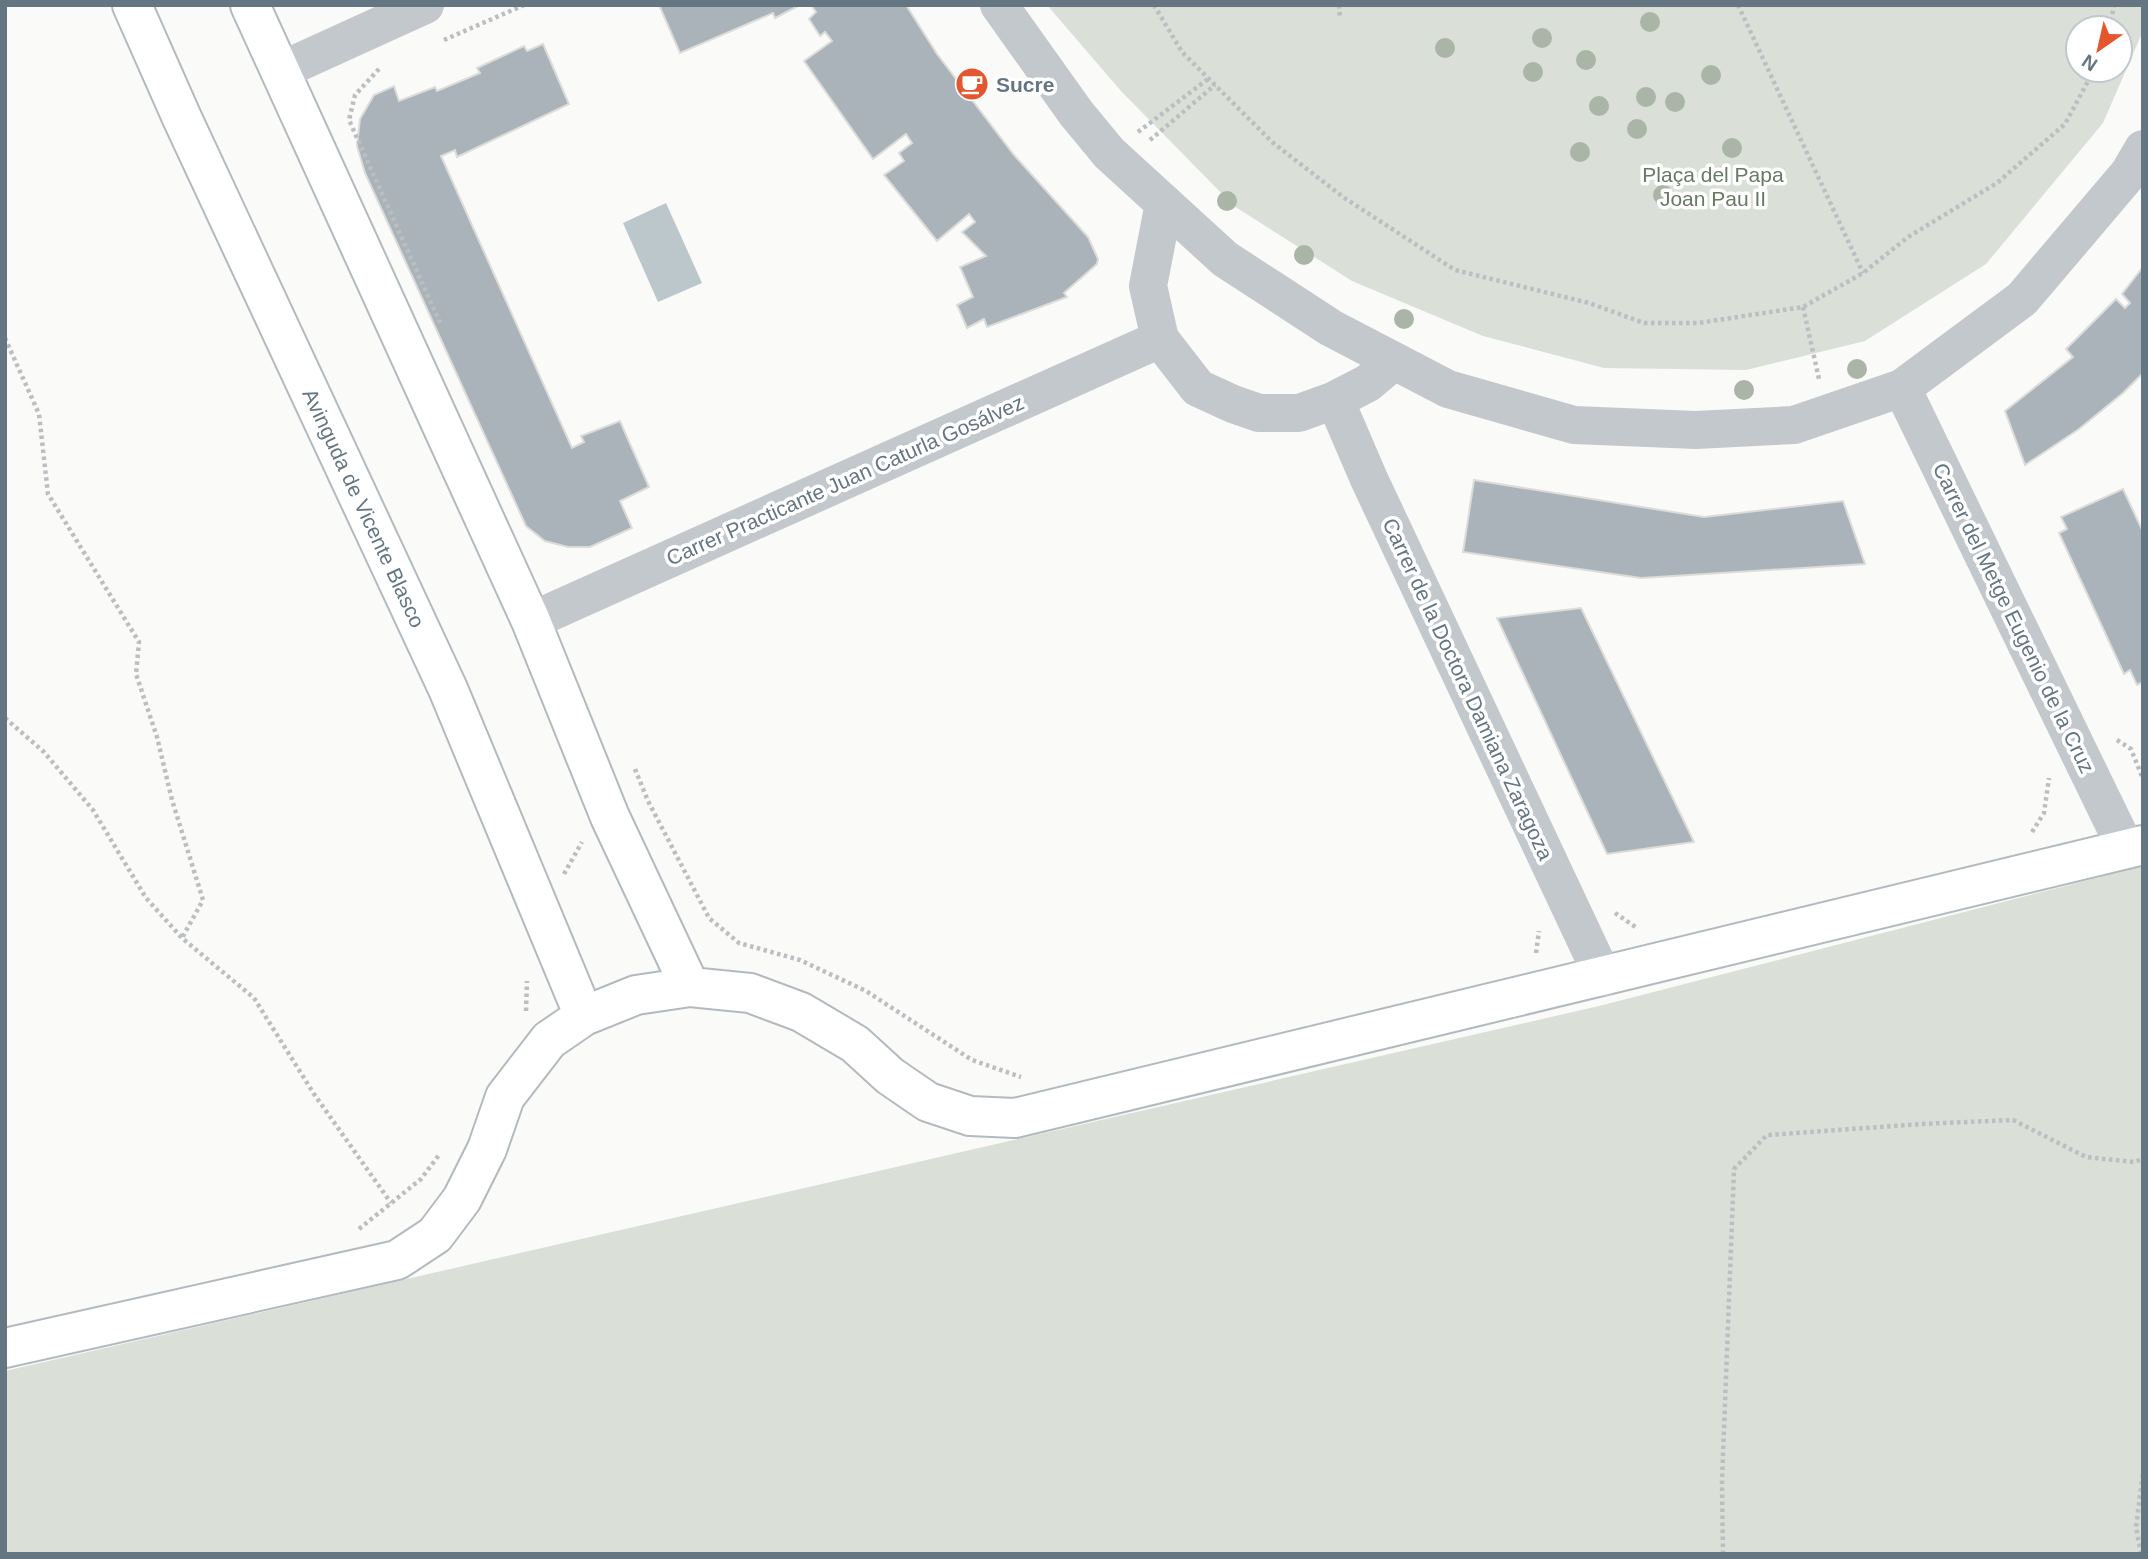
<svg xmlns="http://www.w3.org/2000/svg" width="2148" height="1559" viewBox="0 0 2148 1559" font-family="Arial,sans-serif">
<style>
.green{fill:#dadfd7;fill-rule:evenodd}
.water{fill:#bbc7cb}
.building{fill:#aab3b9;stroke:#dcdcda;stroke-width:2}
.lines{fill:none;stroke-linecap:round;stroke-linejoin:round}
.secondary-casing{stroke:#b3babf;stroke-width:42}
.path{stroke:#bbbfc2;stroke-width:4.5;stroke-dasharray:3.5 3.5;stroke-linecap:butt}
.street{stroke:#c3c8cc;stroke-width:38}
.secondary{stroke:#fff;stroke-width:38}
.tree{fill:#aab4a7}
.labels{text-anchor:middle;dominant-baseline:central;stroke-width:7;stroke-linejoin:round;paint-order:stroke}
.poi-label{font-size:21px;font-weight:bold;fill:#657683;stroke:#fff;text-anchor:start}
.park-label{font-size:21px;fill:#687a64;stroke:#fff}
.street-label{font-size:21px;fill:#657683;stroke:#fff}
</style>
<rect width="100%" height="100%" fill="#fafaf8"/>
<!-- green -->
<path class="green" d="M 1047,5 L 2143,5 L 2143,31 L 2103,123 L 1986,264 L 1865,341 L 1746,370 L 1604,368 L 1483,336 L 1352,281 L 1234,206 L 1121,91 ZM 2078,28 L 2120,28 L 2120,70 L 2078,70 Z
M 2143,866 L 2143,1554 L 5,1554 L 5,1371 L 1599,1006 Z"/>
<!-- water -->
<path class="water" d="M 666,203 L 702,283 L 658,302 L 623,223 Z"/>
<!-- building -->
<path class="building" d="M 659,5 L 800,5 L 775,18 L 773,13 L 680,53 Z
M 811,5 L 906,5 L 937,54 L 1014,155 L 1088,237 L 1098,259 L 1097,264 L 1064,293 L 1067,297 L 987,327 L 984,319 L 967,328 L 957,305 L 973,297 L 960,267 L 986,256 L 962,232 L 975,222 L 969,214 L 937,241 L 884,175 L 904,161 L 899,153 L 912,143 L 906,134 L 873,159 L 804,61 L 832,41 L 825,32 L 820,36 L 809,19 L 816,12 Z
M 543,44 L 569,104 L 457,157 L 455,150 L 441,156 L 572,448 L 584,442 L 581,436 L 620,421 L 649,487 L 620,501 L 632,528 L 590,547 L 568,547 L 545,541 L 526,526 L 365,173 L 357,146 L 360,119 L 374,95 L 394,86 L 399,101 L 435,87 L 437,91 L 480,73 L 477,68 L 524,46 L 527,51 Z
M 2143,267 L 2143,373 L 2123,393 L 2079,429 L 2025,465 L 2005,411 L 2073,357 L 2066,349 L 2116,299 L 2125,308 L 2130,303 L 2122,294 Z
M 1474,480 L 1704,517 L 1843,501 L 1865,564 L 1641,578 L 1463,552 Z
M 2123,489 L 2143,532 L 2143,682 L 2137,685 L 2130,670 L 2124,674 L 2059,533 L 2067,529 L 2061,517 Z
M 1581,608 L 1694,842 L 1607,854 L 1497,618 Z"/>
<g class="lines">
<defs>
<path id="secondary" d="M 132,5 L 182,118 L 448,689 L 584,1016
M 250,5 L 531,621 L 610,817 L 690,987
M 5,1348 L 397,1260 L 435,1235 L 462,1199 L 487,1149 L 505,1097 L 549,1040 L 584,1016 L 636,995 L 690,987 L 750,993 L 801,1012 L 855,1044 L 890,1076 L 928,1102 L 970,1116 L 1015,1118 L 2143,845"/>
</defs>
<!-- secondary casing -->
<use href="#secondary" class="secondary-casing"/>
<!-- path -->
<path class="path" d="M 1154,5 L 1182,52 L 1272,142 L 1343,197 L 1455,270 L 1589,303 L 1644,323 L 1698,323 L 1803,307 L 1863,273 L 1908,237 L 1997,183 L 2065,124 L 2094,70
M 1339,5 L 1340,18
M 1738,5 L 1863,273
M 2110,28 L 2114,5
M 444,40 L 524,5
M 379,69 L 355,95 L 349,120 L 441,325
M 1138,132 L 1208,79
M 1150,140 L 1215,85
M 1803,307 L 1819,379
M 5,338 L 39,414 L 48,494 L 139,642 L 136,674 L 157,737 L 172,800 L 203,900 L 182,938
M 5,718 L 44,752 L 93,810 L 146,898 L 182,938 L 254,998 L 314,1094 L 391,1203
M 2117,740 L 2131,749 L 2143,779
M 635,769 L 648,801 L 709,918 L 739,943 L 800,960 L 866,991 L 972,1060 L 1021,1077
M 2032,832 L 2044,813 L 2049,778
M 564,874 L 582,842
M 1615,913 L 1637,928
M 1536,953 L 1539,931
M 526,1011 L 527,981
M 359,1229 L 421,1179 L 439,1155
M 1723,1554 L 1722,1482 L 1734,1169 L 1767,1135 L 1921,1124 L 2013,1120 L 2086,1157 L 2134,1162 L 2143,1159
M 2141,1554 L 2136,1527 L 2143,1473"/>
<!-- street -->
<path class="street" d="M 999,5 L 1076,113 L 1109,153 L 1225,259 L 1331,328 L 1448,389 L 1574,425 L 1696,430 L 1794,425 L 1902,388 L 2022,299 L 2129,173 L 2143,149
M 280,71 L 425,5
M 1164,203 L 1148,286 L 1160,339 L 1198,388 L 1233,404 L 1259,413 L 1299,413 L 1335,400 L 1368,383 L 1394,361
M 1902,388 L 2126,849
M 1335,400 L 1369,479 L 1603,977
M 531,621 L 1160,339"/>
<!-- secondary -->
<use href="#secondary" class="secondary"/>
</g>
<!-- trees -->
<g class="tree">
<circle cx="1650" cy="22" r="10"/>
<circle cx="1542" cy="38" r="10"/>
<circle cx="1445" cy="48" r="10"/>
<circle cx="1586" cy="60" r="10"/>
<circle cx="1533" cy="72" r="10"/>
<circle cx="1711" cy="75" r="10"/>
<circle cx="1646" cy="97" r="10"/>
<circle cx="1675" cy="102" r="10"/>
<circle cx="1599" cy="106" r="10"/>
<circle cx="1637" cy="129" r="10"/>
<circle cx="1732" cy="148" r="10"/>
<circle cx="1580" cy="152" r="10"/>
<circle cx="1663" cy="195" r="10"/>
<circle cx="1227" cy="201" r="10"/>
<circle cx="1304" cy="255" r="10"/>
<circle cx="1404" cy="319" r="10"/>
<circle cx="1857" cy="369" r="10"/>
<circle cx="1744" cy="390" r="10"/>
</g>
<!-- icons -->
<defs>
<symbol id="cafe-disc" viewBox="-11 -11 22 22"><circle r="9.5" fill="#e4572e" stroke="#fff"/><path d="M-5.5-4.5H6V0H3Q3 3.5 0 3.5H-2.5Q-5.5 3.5-5.5 0ZM3-3.2v2h1.7v-2ZM-6 4.5H4V6H-6Z" fill="#fff"/></symbol>
</defs>
<g fill-rule="evenodd">
<use href="#cafe-disc" x="953" y="65" width="38" height="38"/>
</g>
<g class="labels">
<!-- poi labels -->
<g class="poi-label">
<text x="996" y="84">Sucre</text>
</g>
<!-- park labels -->
<g class="park-label">
<text x="1713" y="174">Plaça del Papa<tspan x="1713" dy="24">Joan Pau II</tspan></text>
</g>
<!-- street labels -->
<g class="street-label">
<text transform="translate(845 480) rotate(-24)">Carrer Practicante Juan Caturla Gosálvez</text>
<text transform="translate(364 508) rotate(65)">Avinguda de Vicente Blasco</text>
<text transform="translate(2014 618) rotate(64)">Carrer del Metge Eugenio de la Cruz</text>
<text transform="translate(1468 689) rotate(65)">Carrer de la Doctora Damiana Zaragoza</text>
</g>
</g>
<!-- border -->
<rect width="2148" height="1559" fill="none" stroke="#657683" stroke-width="14"/>
<!-- north arrow -->
<g transform="translate(2099 49) rotate(214)"><circle r="33" fill="#ffffff" stroke="#c1c8cd" stroke-width="2"/>
<path d="M0-5L12 26L0 18L-12 26Z" fill="#e4572e"/>
<text y="-10" font-size="19" font-weight="bold" text-anchor="middle" fill="#657683">N</text>
</g>
</svg>
